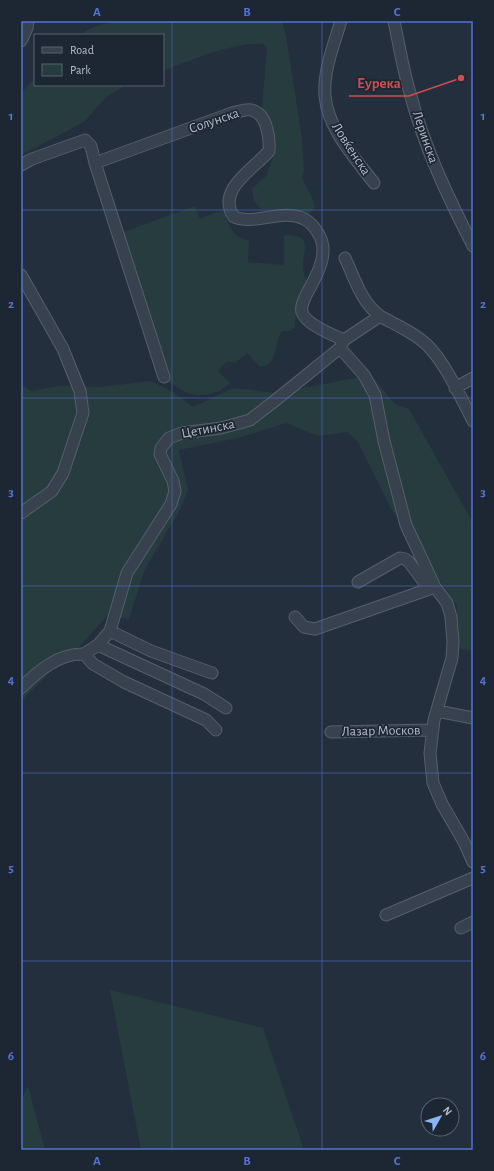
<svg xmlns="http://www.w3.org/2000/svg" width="494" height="1171" viewBox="0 0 494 1171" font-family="'Alegreya Sans',sans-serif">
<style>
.green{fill:#263c3f}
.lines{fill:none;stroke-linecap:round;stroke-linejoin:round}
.minor-casing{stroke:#565f6c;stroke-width:13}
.minor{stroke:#38414e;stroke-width:11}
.grid{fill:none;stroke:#5274d3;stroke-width:1;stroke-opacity:0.55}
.labels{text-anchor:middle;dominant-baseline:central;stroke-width:3.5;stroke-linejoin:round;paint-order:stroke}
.street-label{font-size:14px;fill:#b4bcc9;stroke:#1d2633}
.leader{fill:none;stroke:#ce4d50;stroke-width:1.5}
.callout-dot{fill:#ce4d50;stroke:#1d2633;stroke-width:1.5}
.callout-label{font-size:15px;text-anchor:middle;font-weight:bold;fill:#ce4d50;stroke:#1d2633;stroke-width:3.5;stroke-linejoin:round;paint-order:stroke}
.neatline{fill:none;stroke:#5274d3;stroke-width:1.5}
.grid-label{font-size:13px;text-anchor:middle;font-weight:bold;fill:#5274d3}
</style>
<rect width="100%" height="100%" fill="#242f3e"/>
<!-- green -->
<path class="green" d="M 121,21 L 282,21 L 286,36 L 302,138 L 304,171 L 302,178 L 312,197 L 315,207 L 311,212 L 304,216 C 291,208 277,209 261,209 L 254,201 L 252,189 L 266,176 L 276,149 L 262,107 L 267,49 L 264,44 C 232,42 193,59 163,71 L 163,35 L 80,35 C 93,25 106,23 121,21 Z
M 35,78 L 35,85 L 126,85 L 106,97 L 84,122 L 21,155 L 21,93 Z
M 195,206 L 200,219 L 217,212 L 225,211 C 227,224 234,239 249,240 L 248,262 L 284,265 L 284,235 C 314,236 303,246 303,268 C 303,273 306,278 307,283 C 300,298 295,311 295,327 L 291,331 L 282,331 C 273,343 280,364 260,367 L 247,353 L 235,363 L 227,361 L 218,371 L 230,383 L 220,391 L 205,395 L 196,395 L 187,393 L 165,380 L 118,234 Z
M 371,375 L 395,404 L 409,409 L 473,523 L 473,651 L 460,649 L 456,642 L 457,606 L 391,509 L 358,442 L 347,432 L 318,436 L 286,423 L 238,438 L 179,450 L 188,490 L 180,510 L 145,569 L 129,619 L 107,616 L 80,646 L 57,665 L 21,701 L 21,384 L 31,391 L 60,386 L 100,387 L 151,381 L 173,392 L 193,407 L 233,388 L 277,393 Z
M 110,990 L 263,1028 L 304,1150 L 141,1150 Z
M 28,1086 L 45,1150 L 21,1150 L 21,1100 Z"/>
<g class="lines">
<defs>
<path id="minor" d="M 341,21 C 334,44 323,71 325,96 C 328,129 354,157 374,183
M 394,21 C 399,45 403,69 410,93 C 424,147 448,197 473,246
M 21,41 L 27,28 L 28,21
M 21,165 L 32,159 L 85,140 L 91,146 L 95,163
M 345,258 C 355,279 361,302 380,316
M 21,275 L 63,349 L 80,391 L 83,413 L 63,473 L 52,491 L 21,513
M 340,348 L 364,375 L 375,395 L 384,441 L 406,525 L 435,587 L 447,603 L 451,617 L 453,642 L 452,658 L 434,720 L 430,753 L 433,783 L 442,804 L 464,842 L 473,862
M 164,377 L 95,163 L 232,113 C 238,112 245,109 251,110 C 267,113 270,138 269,151 C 255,168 215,190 234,217 C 256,226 284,207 306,220 C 311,223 315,228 318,233 C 331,253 316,277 306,295 C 304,301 300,306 302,312 C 305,324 333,335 344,340
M 455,388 L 473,378
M 358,582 L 400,558 L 405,559 L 409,562 L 429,589
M 295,617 L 304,627 L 315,629 L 435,587
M 110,631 L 127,573 L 171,504 L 175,491 L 173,481 L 160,454 L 161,448 L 169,438 L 182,433 L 221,428 L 250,420 L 277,399 L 340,348 L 344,340 L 380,316 C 396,325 417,334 429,347 C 447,366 461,398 473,421
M 98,645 L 110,631 L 151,651 L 212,673
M 84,654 L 98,645 L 204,694 L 226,708
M 21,688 C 38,671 59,653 84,654 L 93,664 L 124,682 L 206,720 L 216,730
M 437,711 L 473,718
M 331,732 L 432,730
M 386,915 L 473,878
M 461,928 L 473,922"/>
</defs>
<!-- minor casing -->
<use href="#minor" class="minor-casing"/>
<!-- minor -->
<use href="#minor" class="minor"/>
</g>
<!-- grid -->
<path class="grid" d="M 172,21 L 172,1150M 322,21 L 322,1150M 21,210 L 473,210M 21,398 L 473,398M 21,586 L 473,586M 21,773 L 473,773M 21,961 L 473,961"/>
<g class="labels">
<!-- street labels -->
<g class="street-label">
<text transform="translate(214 121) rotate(-19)">Солунска</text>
<text transform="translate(425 137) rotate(71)">Леринска</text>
<text transform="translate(351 149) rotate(57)">Ловќенска</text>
<text transform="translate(208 429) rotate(-11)">Цетинска</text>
<text transform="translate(381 731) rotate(-1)">Лазар Москов</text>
</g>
</g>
<!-- callouts -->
<path class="leader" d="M461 78L409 96H349"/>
<circle class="callout-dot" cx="461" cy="78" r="4"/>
<g class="callout-label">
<text x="379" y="88">Еурека</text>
</g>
<!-- border -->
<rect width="494" height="1171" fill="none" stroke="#1d2633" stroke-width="44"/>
<!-- legend -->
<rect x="34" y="34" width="130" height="52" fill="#1d2633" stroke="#59626f"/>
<rect x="42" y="47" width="20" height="6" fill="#38414e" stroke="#59626f"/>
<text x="70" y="54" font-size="12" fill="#b4bcc9">Road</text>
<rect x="42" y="64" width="20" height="12" fill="#263c3f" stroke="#59626f"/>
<text x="70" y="74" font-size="12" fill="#b4bcc9">Park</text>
<!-- north arrow -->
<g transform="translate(440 1117) rotate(51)"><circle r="19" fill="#1d2633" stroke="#59626f"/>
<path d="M0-3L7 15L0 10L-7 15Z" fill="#8ab4f8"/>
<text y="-6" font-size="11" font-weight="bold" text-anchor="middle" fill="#b4bcc9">N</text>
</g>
<rect x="22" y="22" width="450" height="1127" class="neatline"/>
<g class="grid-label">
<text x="97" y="16">A</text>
<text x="247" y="16">B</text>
<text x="397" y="16">C</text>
<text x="11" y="120">1</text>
<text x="483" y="120">1</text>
<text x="11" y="308">2</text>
<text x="483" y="308">2</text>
<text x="11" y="496">3</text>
<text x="483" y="496">3</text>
<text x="11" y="684">4</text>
<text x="483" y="684">4</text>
<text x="11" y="872">5</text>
<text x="483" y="872">5</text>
<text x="11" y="1060">6</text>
<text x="483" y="1060">6</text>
<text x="97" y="1165">A</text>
<text x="247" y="1165">B</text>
<text x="397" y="1165">C</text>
</g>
</svg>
